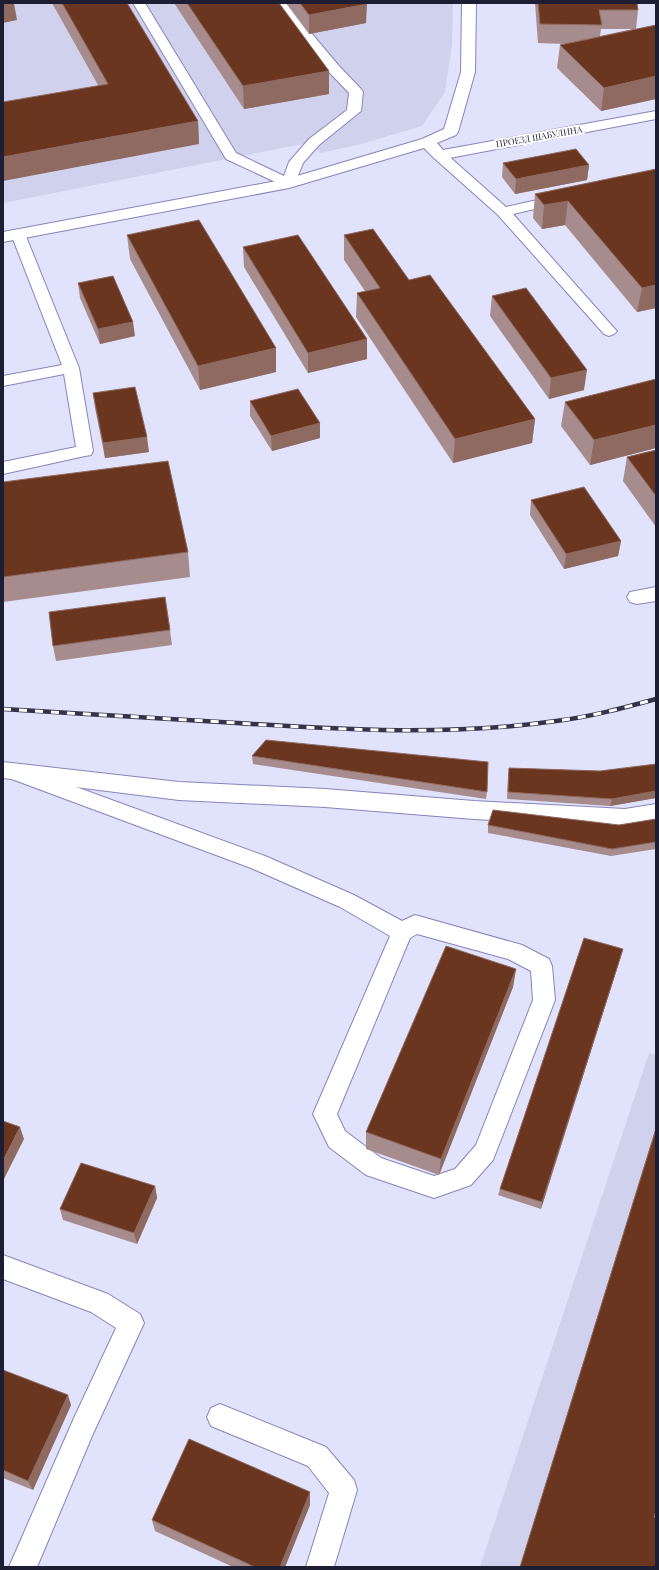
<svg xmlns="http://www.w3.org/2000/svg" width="659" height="1570" viewBox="0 0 659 1570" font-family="'Playfair Display',serif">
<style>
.built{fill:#d0d1ec}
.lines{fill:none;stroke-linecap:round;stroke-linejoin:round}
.service-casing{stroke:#8585bc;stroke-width:2}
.minor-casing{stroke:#8585bc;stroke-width:2}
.service{fill:#fff;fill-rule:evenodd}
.minor{fill:#fff;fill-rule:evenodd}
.rail-casing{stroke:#333349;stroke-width:4.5}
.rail{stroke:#fff;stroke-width:3;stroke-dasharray:8;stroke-linecap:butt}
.wall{fill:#a68c8d;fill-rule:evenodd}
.shaded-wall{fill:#8e6a61}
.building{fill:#6b361f;stroke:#8e6a61}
.labels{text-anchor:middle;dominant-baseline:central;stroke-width:4;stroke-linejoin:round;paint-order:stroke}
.far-street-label{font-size:9px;fill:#1d1d33;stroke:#fff}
</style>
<rect width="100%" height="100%" fill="#e1e2fb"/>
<!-- built -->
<path class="built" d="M 3,3 L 453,3 L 452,44 L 445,92 L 422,126 L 361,144 L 320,153 L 313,142 L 3,203 Z
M 649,1053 L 656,1055 L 656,1567 L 480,1567 Z"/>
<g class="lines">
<defs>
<path id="service" d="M 133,3 L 145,3 L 236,153 L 284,176 L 289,162 L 309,139 L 347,110 L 349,93 L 329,72 L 273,3 L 286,3 L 339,66 L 361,89 L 363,92 L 361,111 L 319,145 L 303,163 L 294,186 L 289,187 L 284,186 L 226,159 Z
M 439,151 L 444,152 L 506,207 L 560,195 L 565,196 L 567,199 L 565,202 L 513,214 L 614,328 L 617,331 L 614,334 L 609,336 L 604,334 L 498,215 L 434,158 L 432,155 L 434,152 Z
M 18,230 L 23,231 L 25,234 L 79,368 L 93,451 L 91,455 L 85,456 L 3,474 L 3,462 L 76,447 L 64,374 L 3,386 L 3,376 L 62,365 L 11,234 L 13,231 Z
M 16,765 L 265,856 L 354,895 L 402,921 L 415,915 L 522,945 L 549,959 L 552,966 L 555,1000 L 493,1160 L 471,1185 L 434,1198 L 366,1175 L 329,1147 L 313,1114 L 390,936 L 340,907 L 251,868 L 9,778 L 6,773 L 9,768 ZM 417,934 L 508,959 L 531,971 L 533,1000 L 476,1145 L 455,1169 L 434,1176 L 381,1158 L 345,1131 L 337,1114 L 410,938 Z
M 3,1255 L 108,1294 L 140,1314 L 144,1323 L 92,1436 L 37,1567 L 9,1567 L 74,1418 L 116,1328 L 91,1312 L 3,1279 Z
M 220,1404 L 326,1447 L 354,1480 L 357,1490 L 334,1567 L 306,1567 L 329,1493 L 308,1466 L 211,1426 L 207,1417 L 211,1408 Z"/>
<path id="minor" d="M 462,3 L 476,3 L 475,72 L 458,132 L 456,135 L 437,143 L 443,150 L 656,111 L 656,119 L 439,160 L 434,158 L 424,148 L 289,188 L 3,242 L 3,232 L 287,179 L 422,139 L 444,129 L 461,72 Z
M 656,587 L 656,601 L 637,604 L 630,602 L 627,597 L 630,592 Z
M 3,762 L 179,782 L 325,789 L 474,801 L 625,809 L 656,804 L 656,822 L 625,827 L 474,819 L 325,807 L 179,800 L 3,778 Z"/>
</defs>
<!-- service casing -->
<use href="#service" class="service-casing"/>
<!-- minor casing -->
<use href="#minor" class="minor-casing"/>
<!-- service -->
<use href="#service" class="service"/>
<!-- minor -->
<use href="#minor" class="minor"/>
<defs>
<path id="rail" d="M 3,709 C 81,714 159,718 237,723 C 343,730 450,736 556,721 C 590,717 623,708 656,699"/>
</defs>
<!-- rail casing -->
<use href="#rail" class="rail-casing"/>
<!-- rail -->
<use href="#rail" class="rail"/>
</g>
<!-- wall -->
<path class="wall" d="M 52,3 L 127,3 L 198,121 L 199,144 L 98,85 Z
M 174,3 L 279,3 L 329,94 L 244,109 Z
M 286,3 L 366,3 L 366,23 L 309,34 Z
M 535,3 L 637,3 L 638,10 L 636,29 L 656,25 L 656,99 L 601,111 L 557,68 L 560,45 L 565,44 L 538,43 ZM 601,29 L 633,29 L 600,36 Z
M 503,163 L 589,165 L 587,180 L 515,194 L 502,177 Z
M 656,169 L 656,308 L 637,312 L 565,225 L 542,229 L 533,218 L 535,194 Z
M 127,235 L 276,372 L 200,390 L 130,259 Z
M 344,235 L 409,280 L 535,419 L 532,443 L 453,463 L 356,317 L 357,293 L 365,291 L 344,260 Z
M 243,247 L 367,339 L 367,359 L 308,373 L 244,267 Z
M 78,283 L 135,336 L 100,344 L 80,298 Z
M 492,296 L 584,390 L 549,399 L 490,316 Z
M 656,379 L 656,448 L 590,465 L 561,426 L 565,402 Z
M 93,393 L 149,452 L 105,458 L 95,408 Z
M 250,401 L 320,423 L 320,438 L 272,451 L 250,416 Z
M 656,450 L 656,527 L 623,481 L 627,457 Z
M 3,482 L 188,552 L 190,577 L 3,602 Z
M 531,500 L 621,541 L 618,556 L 564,569 L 530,515 Z
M 170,630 L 172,645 L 56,661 L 53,646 Z
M 252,756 L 487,792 L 486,799 L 253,764 Z
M 656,764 L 656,798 L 610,806 L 507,799 L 508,775 L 509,768 L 600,771 Z
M 656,819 L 656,849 L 611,856 L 488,833 L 488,825 L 619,825 Z
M 621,956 L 541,1209 L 498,1195 L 500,1189 Z
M 516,969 L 513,987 L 439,1175 L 366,1149 L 366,1132 Z
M 656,1127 L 656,1511 L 654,1517 L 656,1567 L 520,1567 Z
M 155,1186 L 157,1198 L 137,1244 L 63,1220 L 60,1209 Z
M 3,1370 L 71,1405 L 33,1490 L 3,1478 Z
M 310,1492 L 310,1505 L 285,1567 L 233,1567 L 155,1531 L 152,1520 Z"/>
<!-- shaded-wall -->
<path class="shaded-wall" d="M 3,3 L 14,3 L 17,20 L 3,23 Z
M 367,4 L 366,23 L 309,34 L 309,15 Z
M 329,71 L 329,94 L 244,109 L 243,86 Z
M 656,76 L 656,99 L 601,111 L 604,88 Z
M 198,121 L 199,144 L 3,181 L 3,157 Z
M 589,165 L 587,180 L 515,194 L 516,179 Z
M 568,201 L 565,225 L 542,229 L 544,205 Z
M 656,285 L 656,308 L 637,312 L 642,288 Z
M 133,322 L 135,336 L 100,344 L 98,329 Z
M 367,339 L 367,359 L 308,373 L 308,353 Z
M 276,348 L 276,372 L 200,390 L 198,366 Z
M 587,370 L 584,390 L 549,399 L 551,378 Z
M 535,419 L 532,443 L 453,463 L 455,439 Z
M 320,423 L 320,438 L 272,451 L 271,436 Z
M 656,425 L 656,448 L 590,465 L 594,440 Z
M 147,437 L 149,452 L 105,458 L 103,443 Z
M 621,541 L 618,556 L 564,569 L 566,554 Z
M 656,791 L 656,798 L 610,806 L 612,799 Z
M 623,949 L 621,956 L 541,1209 L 542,1202 Z
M 516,969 L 513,987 L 439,1175 L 441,1159 Z
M 20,1127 L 24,1139 L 3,1181 L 3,1161 Z
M 155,1186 L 157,1198 L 137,1244 L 134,1233 Z
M 68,1395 L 71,1405 L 33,1490 L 28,1481 Z
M 310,1492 L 310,1505 L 285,1567 L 280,1567 Z"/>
<!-- building -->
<path class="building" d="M 62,3 L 127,3 L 198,121 L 3,157 L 3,102 L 108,84 Z
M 187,3 L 279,3 L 329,71 L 243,86 Z
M 300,3 L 366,3 L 367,4 L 309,15 Z
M 538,3 L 637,3 L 638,10 L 599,10 L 602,25 L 540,24 Z
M 656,25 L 656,76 L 604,88 L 560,45 Z
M 576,149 L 589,165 L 516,179 L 503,163 Z
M 656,169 L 656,285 L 642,288 L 568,201 L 544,205 L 535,194 Z
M 199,220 L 276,348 L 198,366 L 127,235 Z
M 373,229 L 409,280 L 430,275 L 535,419 L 455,439 L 357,293 L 380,288 L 344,235 Z
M 298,235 L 367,339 L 308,353 L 243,247 Z
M 113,276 L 133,322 L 98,329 L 78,283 Z
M 526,288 L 587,370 L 551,378 L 492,296 Z
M 656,379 L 656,425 L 594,440 L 565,402 Z
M 135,387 L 147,437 L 103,443 L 93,393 Z
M 298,389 L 320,423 L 271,436 L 250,401 Z
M 656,450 L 656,496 L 627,457 Z
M 168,461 L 188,552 L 3,577 L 3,482 Z
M 584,487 L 621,541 L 566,554 L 531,500 Z
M 165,597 L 170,630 L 53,646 L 49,612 Z
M 266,740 L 488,762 L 487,792 L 252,756 Z
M 656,764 L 656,791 L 612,799 L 508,792 L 509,768 L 600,771 Z
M 493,810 L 619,825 L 656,819 L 656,842 L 612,849 L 488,825 Z
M 584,938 L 623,949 L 542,1202 L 500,1189 Z
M 446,946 L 516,969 L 441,1159 L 366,1132 Z
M 3,1121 L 20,1127 L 3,1161 Z
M 656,1129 L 656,1511 L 654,1517 L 656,1518 L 656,1567 L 520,1567 Z
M 81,1163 L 155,1186 L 134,1233 L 60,1209 Z
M 3,1370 L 68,1395 L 28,1481 L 3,1470 Z
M 189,1439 L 310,1492 L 280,1567 L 255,1567 L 152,1520 Z"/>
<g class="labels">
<!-- far-street labels -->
<g class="far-street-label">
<text transform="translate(539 136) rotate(-10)">ПРОЕЗД ШАБУЛИНА</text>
</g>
</g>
<!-- border -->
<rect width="659" height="1570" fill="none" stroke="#1d1d33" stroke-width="8"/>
</svg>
